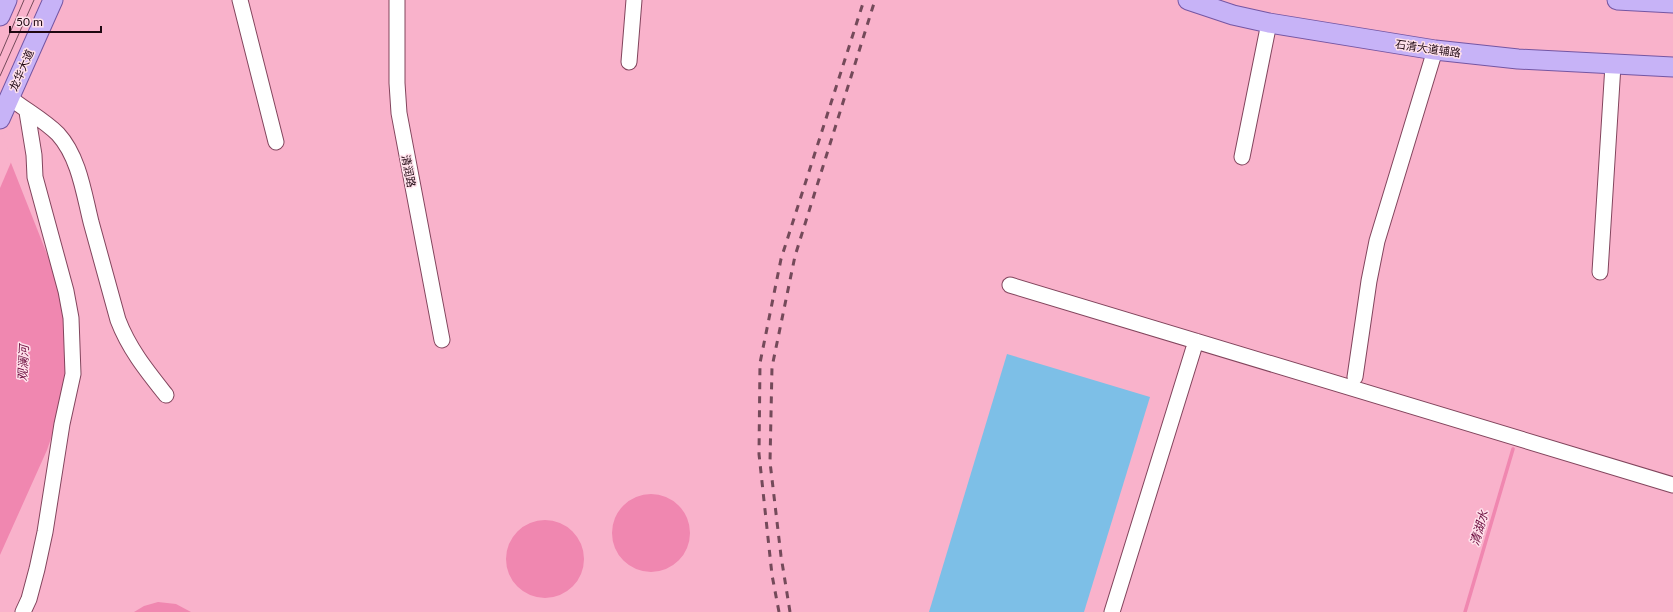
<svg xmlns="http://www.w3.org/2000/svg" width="1673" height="612" viewBox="0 0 1673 612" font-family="Lato,'Noto Sans SC',sans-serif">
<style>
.water{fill:#f087b0}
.pier{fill:#f9b2cb}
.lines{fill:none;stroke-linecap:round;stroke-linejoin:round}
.stream{stroke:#f087b0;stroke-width:3.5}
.building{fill:#7dbfe7}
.minor-casing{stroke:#82455d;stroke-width:17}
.major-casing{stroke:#7456a3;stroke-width:21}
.minor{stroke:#fff;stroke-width:15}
.major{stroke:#c7b3f7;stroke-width:19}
.tram{stroke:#744a5a;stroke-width:1}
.rail{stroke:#744a5a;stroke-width:3;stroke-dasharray:7 7;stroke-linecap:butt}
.labels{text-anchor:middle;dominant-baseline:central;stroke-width:3;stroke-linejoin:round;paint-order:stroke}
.street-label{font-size:11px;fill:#1e0711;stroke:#ffe1eb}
.water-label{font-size:12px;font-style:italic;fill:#6c0d3e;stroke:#ffe1eb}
</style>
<rect width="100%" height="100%" fill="#f9b2cb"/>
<!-- water -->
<path class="water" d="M 0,135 L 58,282 L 65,315 L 68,350 L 65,384 L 58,418 L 47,450 L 0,555 Z
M612 533a39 39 0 1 1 78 0a39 39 0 1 1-78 0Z
M506 559a39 39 0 1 1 78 0a39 39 0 1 1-78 0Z
M 158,602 L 176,604 L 191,612 L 134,612 L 144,606 Z"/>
<!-- pier -->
<path class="pier" d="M 0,133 L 2,134 L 12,160 L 0,188 Z"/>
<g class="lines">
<!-- stream -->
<path class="stream" d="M 1465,612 L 1513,449"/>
</g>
<!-- building -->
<path class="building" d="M 1007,354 L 1150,397 L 1084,612 L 929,612 Z"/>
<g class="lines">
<defs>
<path id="minor" d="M 240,0 L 276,142
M 397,0 L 397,83 L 399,113 L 442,340
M 629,62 L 634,0
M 9,97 C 25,110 44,120 58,134 C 79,157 84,194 91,222 C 100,255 109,288 118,320 C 129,349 147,371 166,395
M 1242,157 L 1269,23
M 1600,272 L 1613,65
M 1010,285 L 1673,485
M 1355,377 L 1369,281 L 1377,241 L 1435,50
M 23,612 L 29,599 L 37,569 L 45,532 L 62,424 L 73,374 L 71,318 L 66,291 L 35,177 L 34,155 L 27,112
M 1112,612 L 1196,341"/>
<path id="major" d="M 1188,0 L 1233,15 L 1269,23 L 1435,50 L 1518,59 L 1673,67
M 1617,0 L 1673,3
M 0,16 L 7,0
M 0,119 L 53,0"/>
</defs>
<!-- minor casing -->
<use href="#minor" class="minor-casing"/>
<!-- major casing -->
<use href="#major" class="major-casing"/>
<!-- minor -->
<use href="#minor" class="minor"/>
<!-- major -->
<use href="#major" class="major"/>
<!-- tram -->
<path class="tram" d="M 0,56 L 24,0
M 0,76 L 34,0"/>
<!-- rail -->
<path class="rail" d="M 779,612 L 772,575 L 759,454 L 760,363 L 781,259 L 864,0
M 790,612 L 781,556 L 770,462 L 772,367 L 795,256 L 875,0"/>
</g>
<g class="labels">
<!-- street labels -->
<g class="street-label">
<text transform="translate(1428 48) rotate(8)">石清大道辅路</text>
<text transform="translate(21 70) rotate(-66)">龙华大道</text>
<text transform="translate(409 171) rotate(79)">清润路</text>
</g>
<!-- water labels -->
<g class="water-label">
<text transform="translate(23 363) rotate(-87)">观澜河</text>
<text transform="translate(1479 528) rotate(-74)">清湖水</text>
</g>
</g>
<!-- scale -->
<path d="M10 26v6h91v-6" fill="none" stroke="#1e0711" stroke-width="2"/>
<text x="16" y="26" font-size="12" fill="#1e0711" stroke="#ffe1eb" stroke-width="3" paint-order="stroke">50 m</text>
</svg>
